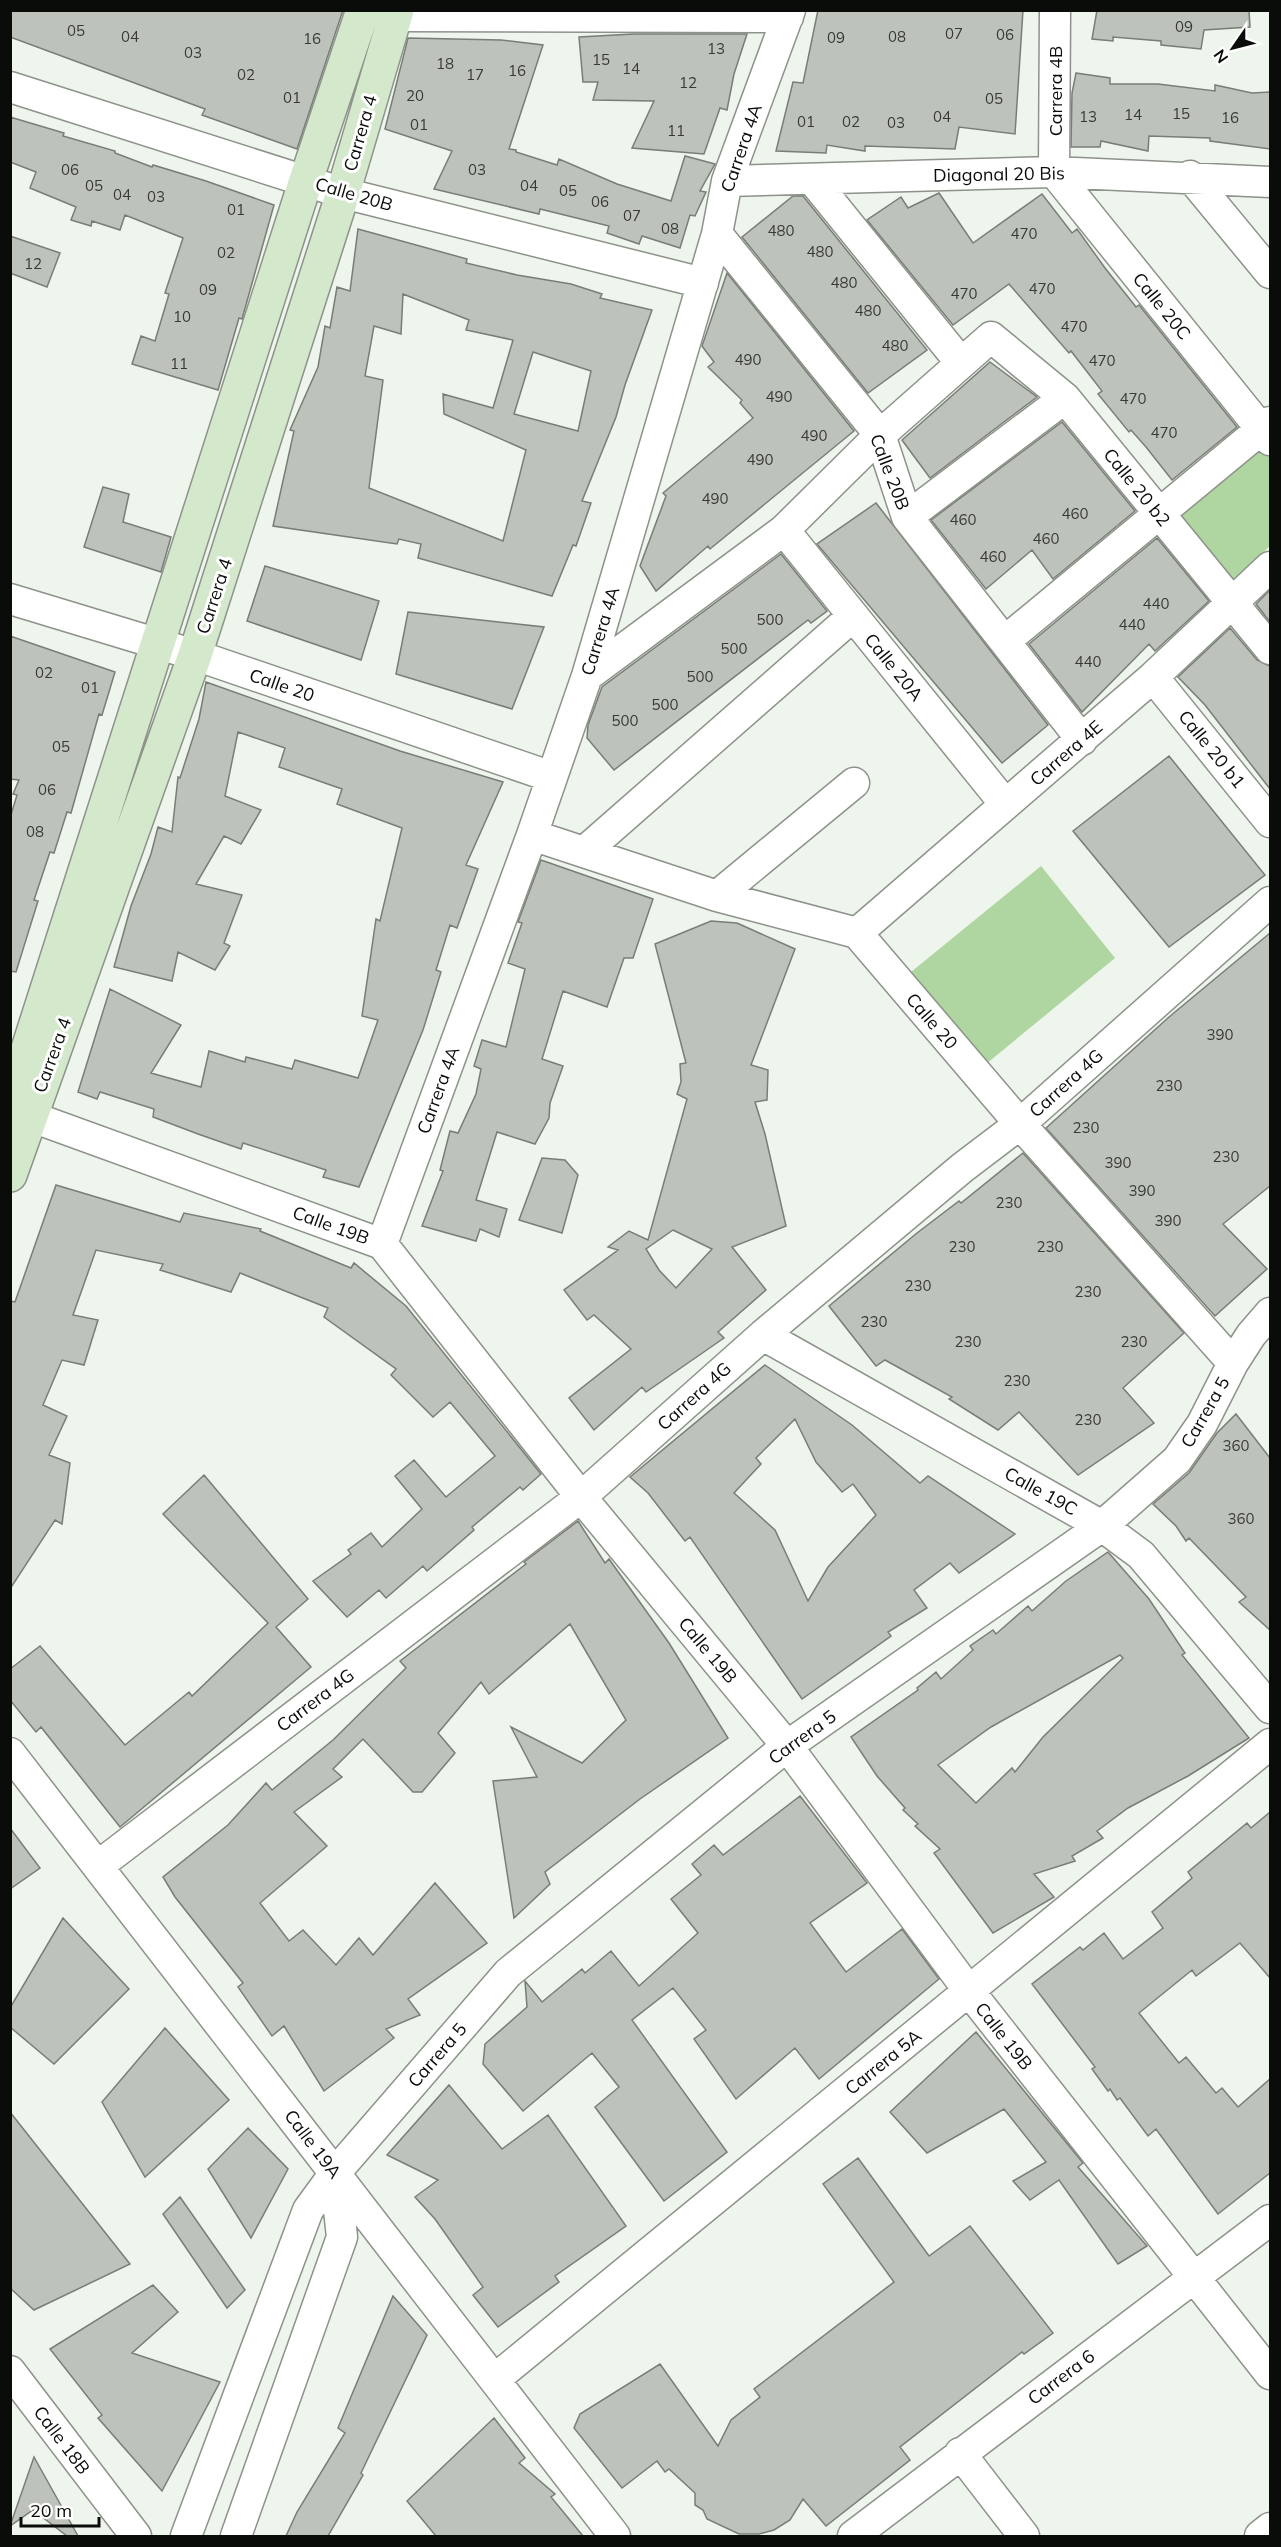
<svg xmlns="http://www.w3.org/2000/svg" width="1281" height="2547" viewBox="0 0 1281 2547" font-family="Mulish,sans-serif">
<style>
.green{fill:#afd5a0}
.building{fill:#bdc3ba;stroke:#787e76;stroke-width:1.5;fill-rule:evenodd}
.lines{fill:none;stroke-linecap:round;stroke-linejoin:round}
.street-casing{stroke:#8d928a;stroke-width:33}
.secondary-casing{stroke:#8d928a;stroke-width:36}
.street{stroke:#fff;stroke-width:30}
.secondary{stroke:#d4e8cb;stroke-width:33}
.labels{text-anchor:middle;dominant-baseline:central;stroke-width:6;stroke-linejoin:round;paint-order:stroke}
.number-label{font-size:15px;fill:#373a35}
.street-label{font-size:18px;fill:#0a0c09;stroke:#fff}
</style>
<rect width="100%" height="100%" fill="#eef5ec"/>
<!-- green -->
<path class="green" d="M 1261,439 L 1270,452 L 1270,546 L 1230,583 L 1172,513 Z
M 1041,866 L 1115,958 L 986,1064 L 911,972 Z"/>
<!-- building -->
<path class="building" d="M 10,10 L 343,10 L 297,149 L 202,115 L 205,109 L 10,37 Z
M 818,10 L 1023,10 L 1015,134 L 959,127 L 955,149 L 865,146 L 865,151 L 827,145 L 826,153 L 776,151 L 793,82 L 803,83 Z
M 1097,10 L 1249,10 L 1250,27 L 1204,30 L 1201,49 L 1161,45 L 1161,41 L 1113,37 L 1113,41 L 1092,39 Z
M 634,34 L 747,34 L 734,74 L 727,110 L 720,108 L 704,154 L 632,148 L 654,101 L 593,100 L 598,82 L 583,82 L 579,37 Z
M 408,38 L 501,40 L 543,45 L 509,149 L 516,150 L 516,152 L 557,165 L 559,159 L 617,184 L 671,201 L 685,156 L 715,164 L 700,191 L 706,192 L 695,216 L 690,215 L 680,248 L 642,236 L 639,244 L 607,233 L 609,226 L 540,209 L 539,214 L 434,189 L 452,151 L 385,129 Z
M 1076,73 L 1110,78 L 1110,84 L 1158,84 L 1215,91 L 1215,85 L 1252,93 L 1270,92 L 1270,149 L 1210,141 L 1210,138 L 1149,136 L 1148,151 L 1101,141 L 1100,147 L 1071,147 L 1072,93 Z
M 10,117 L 64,133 L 63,136 L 115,151 L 115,153 L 152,167 L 153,165 L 206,181 L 274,205 L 242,319 L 239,318 L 218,390 L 132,364 L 141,336 L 155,341 L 169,294 L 165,293 L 183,238 L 125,215 L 120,230 L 92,221 L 91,226 L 71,220 L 76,207 L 30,188 L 36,172 L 10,162 Z
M 939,193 L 973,243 L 1042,194 L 1072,233 L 1077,229 L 1105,268 L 1136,307 L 1139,305 L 1237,427 L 1172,480 L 1146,447 L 1131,430 L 1129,432 L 1098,394 L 1102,391 L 1071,351 L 1069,353 L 1009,284 L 953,325 L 867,220 L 901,197 L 908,208 Z
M 793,196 L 803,196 L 927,350 L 868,393 L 742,237 Z
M 358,229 L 467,259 L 466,263 L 517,275 L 571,284 L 602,294 L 600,298 L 652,310 L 625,385 L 616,417 L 582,501 L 591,503 L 576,546 L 573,545 L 552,596 L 418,558 L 421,544 L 399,539 L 397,544 L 273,526 L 294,431 L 290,430 L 318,367 L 325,326 L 330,328 L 337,287 L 350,291 ZM 403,294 L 469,320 L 466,330 L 513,340 L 493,408 L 443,394 L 444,414 L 526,450 L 503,541 L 369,488 L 383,380 L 365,376 L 374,326 L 401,334 ZM 533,352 L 591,371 L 578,431 L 514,414 Z
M 10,236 L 60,253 L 47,287 L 10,273 Z
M 727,273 L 854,431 L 710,549 L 708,546 L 656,591 L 640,566 L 666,496 L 663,493 L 753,418 L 740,403 L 742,400 L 708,367 L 714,362 L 702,346 Z
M 990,362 L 1037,397 L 930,478 L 902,440 Z
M 1062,422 L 1135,511 L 1053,579 L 1032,550 L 986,589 L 931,520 Z
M 103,487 L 129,494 L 123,522 L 171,537 L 161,572 L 84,547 Z
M 876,503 L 1048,725 L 1002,763 L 817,544 Z
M 1157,538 L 1209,601 L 1155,651 L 1149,644 L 1082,712 L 1029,644 Z
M 781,554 L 827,611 L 811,623 L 808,620 L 614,770 L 587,738 L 588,725 L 602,687 Z
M 265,566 L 379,601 L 361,660 L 247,621 Z
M 1270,590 L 1270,622 L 1256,604 Z
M 408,612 L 544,627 L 512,709 L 396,674 Z
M 1230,628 L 1257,660 L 1270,666 L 1270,789 L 1205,705 L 1178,677 Z
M 10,636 L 115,672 L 102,715 L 99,714 L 71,813 L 67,812 L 54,853 L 50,852 L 34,900 L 38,901 L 16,972 L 10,971 L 10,818 L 17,795 L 13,794 L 19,780 L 10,779 Z
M 206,682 L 400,751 L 503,782 L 466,865 L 478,869 L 457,928 L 450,925 L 436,970 L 441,972 L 423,1030 L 359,1187 L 323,1177 L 326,1170 L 243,1143 L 241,1149 L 198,1134 L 153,1117 L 154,1109 L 100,1092 L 97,1099 L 78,1092 L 110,989 L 181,1025 L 151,1073 L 201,1087 L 209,1051 L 245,1062 L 246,1057 L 292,1069 L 295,1060 L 358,1078 L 378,1020 L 362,1016 L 376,919 L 380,921 L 402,828 L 337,804 L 342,789 L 279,767 L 285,748 L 238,732 L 225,796 L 261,810 L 241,844 L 224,836 L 196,884 L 242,895 L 224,943 L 230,946 L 215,970 L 178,952 L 172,981 L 114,967 L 131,906 L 151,854 L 158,827 L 172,832 L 178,777 L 180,778 L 199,719 Z
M 1169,756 L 1265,875 L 1169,947 L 1073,831 Z
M 541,860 L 653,899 L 633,958 L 624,958 L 607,1007 L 563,991 L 542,1059 L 563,1066 L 550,1103 L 549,1118 L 535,1144 L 497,1132 L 476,1200 L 507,1209 L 499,1237 L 480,1229 L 476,1241 L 422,1226 L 443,1171 L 440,1170 L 450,1131 L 458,1133 L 476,1094 L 481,1069 L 474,1066 L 482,1040 L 506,1047 L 525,969 L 508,963 L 522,923 L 518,922 Z
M 711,921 L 737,923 L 795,949 L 751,1065 L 768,1070 L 767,1100 L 755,1102 L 765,1134 L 786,1226 L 732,1247 L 766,1290 L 718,1332 L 724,1338 L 646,1392 L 642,1387 L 594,1430 L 569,1398 L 631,1349 L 594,1315 L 587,1320 L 564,1290 L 618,1250 L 608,1247 L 629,1231 L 648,1240 L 687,1099 L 677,1094 L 681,1082 L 680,1064 L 686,1063 L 655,944 ZM 673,1230 L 712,1249 L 676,1288 L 659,1270 L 646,1249 Z
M 1270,933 L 1270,1186 L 1223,1224 L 1267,1269 L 1215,1316 L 1046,1128 L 1169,1017 Z
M 1023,1153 L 1184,1333 L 1123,1388 L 1154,1423 L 1078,1475 L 1019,1412 L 998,1430 L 949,1399 L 952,1397 L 885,1360 L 876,1366 L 829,1306 L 917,1233 L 959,1201 L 961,1203 Z
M 542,1158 L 565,1160 L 578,1175 L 562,1233 L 519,1220 Z
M 56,1185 L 180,1222 L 184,1213 L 261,1229 L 260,1231 L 351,1268 L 354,1263 L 406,1306 L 541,1474 L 523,1490 L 520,1487 L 472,1527 L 474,1530 L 427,1571 L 423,1566 L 386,1598 L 379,1590 L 347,1617 L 313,1581 L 351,1554 L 348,1550 L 371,1533 L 382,1547 L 422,1509 L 395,1476 L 414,1460 L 446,1497 L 495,1456 L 450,1402 L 433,1417 L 391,1375 L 396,1369 L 324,1317 L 328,1308 L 240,1273 L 231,1292 L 160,1270 L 163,1264 L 96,1250 L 73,1315 L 98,1320 L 84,1365 L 62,1360 L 43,1405 L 67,1416 L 49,1455 L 70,1463 L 62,1524 L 55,1520 L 10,1589 L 10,1301 L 15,1302 Z
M 765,1365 L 852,1425 L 920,1483 L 928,1476 L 1015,1534 L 959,1573 L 950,1563 L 914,1590 L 927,1608 L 888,1632 L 891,1636 L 802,1699 L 690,1537 L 685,1541 L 648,1493 L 630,1477 ZM 795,1419 L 816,1462 L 842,1492 L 853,1484 L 876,1515 L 828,1567 L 808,1601 L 775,1530 L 734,1493 L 761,1464 L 756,1458 Z
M 1236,1414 L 1270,1458 L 1270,1630 L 1239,1602 L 1246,1597 L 1189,1538 L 1186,1541 L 1176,1526 L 1153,1504 L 1189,1473 L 1217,1433 Z
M 204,1475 L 308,1599 L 276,1627 L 311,1667 L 120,1827 L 41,1727 L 36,1732 L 10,1700 L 10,1669 L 40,1646 L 125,1745 L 189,1692 L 192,1696 L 268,1623 L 163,1514 Z
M 578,1521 L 605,1563 L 609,1559 L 669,1643 L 728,1738 L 640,1799 L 545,1872 L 550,1884 L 514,1918 L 493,1781 L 537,1777 L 511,1727 L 582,1763 L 626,1720 L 570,1624 L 489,1694 L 481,1682 L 438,1733 L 455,1753 L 422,1792 L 413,1792 L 363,1739 L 333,1769 L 342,1777 L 294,1812 L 327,1846 L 260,1903 L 289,1941 L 303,1930 L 336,1965 L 359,1938 L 373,1955 L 435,1883 L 487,1943 L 408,1999 L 420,2015 L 386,2029 L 394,2038 L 324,2091 L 284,2026 L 272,2036 L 238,1987 L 243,1983 L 175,1897 L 163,1877 L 228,1825 L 266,1783 L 272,1790 L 333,1740 L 406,1668 L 400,1661 L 526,1564 L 524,1562 Z
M 1108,1552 L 1149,1599 L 1185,1653 L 1182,1655 L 1249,1738 L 1188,1776 L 1128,1808 L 1097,1831 L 1103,1838 L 1072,1856 L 1075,1861 L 1034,1874 L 1054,1897 L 993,1933 L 934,1853 L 940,1849 L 915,1826 L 918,1824 L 903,1810 L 905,1808 L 877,1776 L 851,1737 L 918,1690 L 917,1688 L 936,1672 L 941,1679 L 973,1650 L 970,1646 L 993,1630 L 996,1634 L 1028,1606 L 1032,1611 L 1066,1581 ZM 1120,1655 L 1123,1658 L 1043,1737 L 1015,1772 L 1012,1768 L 976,1803 L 938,1765 L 991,1727 Z
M 800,1796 L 867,1883 L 810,1923 L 846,1972 L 902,1929 L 939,1979 L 819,2079 L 795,2048 L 736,2099 L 694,2039 L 706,2030 L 673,1988 L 632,2020 L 727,2152 L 664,2201 L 595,2107 L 619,2087 L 592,2053 L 523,2111 L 483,2064 L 485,2044 L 527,2007 L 525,1981 L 542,2002 L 582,1969 L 585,1973 L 611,1951 L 639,1986 L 698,1933 L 671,1899 L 701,1875 L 692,1864 L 714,1845 L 723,1855 Z
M 1270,1812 L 1270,1978 L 1240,1943 L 1196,1976 L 1192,1970 L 1139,2013 L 1179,2063 L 1186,2057 L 1216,2093 L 1222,2088 L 1238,2107 L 1270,2079 L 1270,2173 L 1218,2214 L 1156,2129 L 1148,2136 L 1120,2098 L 1117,2100 L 1110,2089 L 1108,2091 L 1092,2069 L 1095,2067 L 1032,1984 L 1080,1947 L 1083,1950 L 1104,1933 L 1123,1959 L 1163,1928 L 1152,1912 L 1192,1878 L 1188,1872 L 1247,1823 L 1251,1828 Z
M 10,1828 L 40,1868 L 10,1889 Z
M 63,1918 L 129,1989 L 54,2064 L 10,2027 L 10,2008 Z
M 165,2028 L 229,2100 L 145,2177 L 102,2102 Z
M 976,2032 L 1083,2163 L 1078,2167 L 1147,2246 L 1118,2264 L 1059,2180 L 1030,2200 L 1013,2181 L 1046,2162 L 1004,2109 L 927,2153 L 890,2112 Z
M 449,2085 L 502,2149 L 548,2115 L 626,2226 L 555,2276 L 559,2282 L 498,2327 L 473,2295 L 483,2287 L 435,2219 L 415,2197 L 438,2180 L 387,2155 Z
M 10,2112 L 130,2264 L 34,2310 L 10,2288 Z
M 248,2128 L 288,2169 L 251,2238 L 208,2169 Z
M 858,2158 L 929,2256 L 970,2226 L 1053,2333 L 1024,2354 L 1022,2352 L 900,2447 L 910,2460 L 826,2526 L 803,2499 L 790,2520 L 774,2530 L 759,2534 L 739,2534 L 707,2519 L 703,2510 L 695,2505 L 695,2493 L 669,2469 L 665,2472 L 657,2461 L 622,2488 L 574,2428 L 580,2414 L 660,2364 L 718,2446 L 731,2420 L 760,2397 L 754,2389 L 894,2282 L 823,2184 Z
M 180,2197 L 245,2290 L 227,2308 L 163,2214 Z
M 153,2285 L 178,2312 L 132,2353 L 220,2382 L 162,2491 L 98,2418 L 102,2415 L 50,2349 Z
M 393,2296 L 427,2335 L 361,2473 L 363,2475 L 328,2536 L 286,2536 L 297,2512 L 345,2433 L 338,2428 Z
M 494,2418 L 525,2458 L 519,2463 L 555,2494 L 551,2497 L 583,2536 L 436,2536 L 407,2501 Z
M 34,2457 L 78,2536 L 67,2536 L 33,2510 L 10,2526 Z"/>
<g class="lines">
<defs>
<path id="street" d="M 1055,10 L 1054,172 L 1270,440
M 395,16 L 788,17
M 10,87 L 343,193 L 703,283
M 1190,176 L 1270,273
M 812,179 L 961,363
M 727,181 L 1054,172 L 1270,182
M 717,234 L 880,435 L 907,517 L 1082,740
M 907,517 L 1065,398
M 784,530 L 1005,804
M 10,599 L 195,655 L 552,777
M 1005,641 L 1270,422
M 587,676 L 784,530 L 880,435 L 991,337 L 1065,398 L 1270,649
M 1153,677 L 1270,822
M 532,835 L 717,896 L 857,933 L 1020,1124 L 1233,1363
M 584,852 L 853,616
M 717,896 L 854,783
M 857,933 L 1153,677 L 1270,567
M 10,1109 L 382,1244 L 581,1497 L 787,1746 L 969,1991 L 1270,2374
M 382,1244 L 532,835 L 587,676 L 717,234 L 727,181 L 790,10
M 763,1335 L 1102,1526 L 1141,1555 L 1270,1708
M 10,1753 L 615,2536
M 98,1866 L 581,1497 L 763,1335 L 962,1168 L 1020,1124 L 1270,902
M 10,2371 L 136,2536
M 495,2379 L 1270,1744
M 960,2453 L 1024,2536
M 186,2536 L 308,2210 L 335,2173 L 508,1973 L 787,1746 L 1102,1526 L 1177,1460 L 1202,1424 L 1233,1363 L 1251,1335 L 1270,1313
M 236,2536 L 342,2237 L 335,2173
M 853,2536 L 1270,2220
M 1260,2536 L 1270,2528"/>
<path id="secondary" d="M 10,1105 L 306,180 L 363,10
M 10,1175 L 195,655 L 343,193 L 397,10"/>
</defs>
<!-- street casing -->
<use href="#street" class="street-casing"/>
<!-- secondary casing -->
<use href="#secondary" class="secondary-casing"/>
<!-- street -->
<use href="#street" class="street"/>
<!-- secondary -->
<use href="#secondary" class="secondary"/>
</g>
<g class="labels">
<!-- number labels -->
<g class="number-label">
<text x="1184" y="26">09</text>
<text x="76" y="30">05</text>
<text x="954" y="33">07</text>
<text x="1005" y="34">06</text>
<text x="130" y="36">04</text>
<text x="897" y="36">08</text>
<text x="836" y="37">09</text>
<text x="312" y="38">16</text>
<text x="716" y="48">13</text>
<text x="193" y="52">03</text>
<text x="601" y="59">15</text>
<text x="445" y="63">18</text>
<text x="631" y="68">14</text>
<text x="517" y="70">16</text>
<text x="246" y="74">02</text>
<text x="475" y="74">17</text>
<text x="688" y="82">12</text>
<text x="415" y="95">20</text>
<text x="292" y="97">01</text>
<text x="994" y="98">05</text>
<text x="1181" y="113">15</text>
<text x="1133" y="114">14</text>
<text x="942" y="116">04</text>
<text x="1088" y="116">13</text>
<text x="1230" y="117">16</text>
<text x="806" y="121">01</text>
<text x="851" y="121">02</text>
<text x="896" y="122">03</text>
<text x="419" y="124">01</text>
<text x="676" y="130">11</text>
<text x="70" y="169">06</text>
<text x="477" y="169">03</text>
<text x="94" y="185">05</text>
<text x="529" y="185">04</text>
<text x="568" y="190">05</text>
<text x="122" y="194">04</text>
<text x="156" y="196">03</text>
<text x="600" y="201">06</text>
<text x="236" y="209">01</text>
<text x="632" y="215">07</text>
<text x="670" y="228">08</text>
<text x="781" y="230">480</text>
<text x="1024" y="233">470</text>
<text x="820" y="251">480</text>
<text x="226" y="252">02</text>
<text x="33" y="263">12</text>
<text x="844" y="282">480</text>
<text x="1042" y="288">470</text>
<text x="208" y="289">09</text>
<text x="964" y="293">470</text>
<text x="868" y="310">480</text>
<text x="182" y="316">10</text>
<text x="1074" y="326">470</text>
<text x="895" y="345">480</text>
<text x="748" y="359">490</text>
<text x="1102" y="360">470</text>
<text x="179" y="363">11</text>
<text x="779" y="396">490</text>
<text x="1133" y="398">470</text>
<text x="1164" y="432">470</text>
<text x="814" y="435">490</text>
<text x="760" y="459">490</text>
<text x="715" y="498">490</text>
<text x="1075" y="513">460</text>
<text x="963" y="519">460</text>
<text x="1046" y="538">460</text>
<text x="993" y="556">460</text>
<text x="1156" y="603">440</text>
<text x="770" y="619">500</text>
<text x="1132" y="624">440</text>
<text x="734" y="648">500</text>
<text x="1088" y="661">440</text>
<text x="44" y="672">02</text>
<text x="700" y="676">500</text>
<text x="90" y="687">01</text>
<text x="665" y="704">500</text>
<text x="625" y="720">500</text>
<text x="61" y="746">05</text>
<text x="47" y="789">06</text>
<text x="35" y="831">08</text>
<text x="1220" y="1034">390</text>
<text x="1169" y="1085">230</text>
<text x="1086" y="1127">230</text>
<text x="1226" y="1156">230</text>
<text x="1118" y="1162">390</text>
<text x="1142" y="1190">390</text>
<text x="1009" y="1202">230</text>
<text x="1168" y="1220">390</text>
<text x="962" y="1246">230</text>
<text x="1050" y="1246">230</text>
<text x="918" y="1285">230</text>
<text x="1088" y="1291">230</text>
<text x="874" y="1321">230</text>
<text x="968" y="1341">230</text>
<text x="1134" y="1341">230</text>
<text x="1017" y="1380">230</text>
<text x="1088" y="1419">230</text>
<text x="1236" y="1445">360</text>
<text x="1241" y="1518">360</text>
</g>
<!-- street labels -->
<g class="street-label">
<text transform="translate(1055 91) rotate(-90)">Carrera 4B</text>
<text transform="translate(360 133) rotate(-74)">Carrera 4</text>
<text transform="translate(741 148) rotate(-71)">Carrera 4A</text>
<text transform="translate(999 174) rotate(-1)">Diagonal 20 Bis</text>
<text transform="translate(354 194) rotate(16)">Calle 20B</text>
<text transform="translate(1162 306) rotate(51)">Calle 20C</text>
<text transform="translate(890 472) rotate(69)">Calle 20B</text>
<text transform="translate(1137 487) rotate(51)">Calle 20 b2</text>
<text transform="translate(214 596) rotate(-72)">Carrera 4</text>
<text transform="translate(600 631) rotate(-73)">Carrera 4A</text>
<text transform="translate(894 667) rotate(51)">Calle 20A</text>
<text transform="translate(282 685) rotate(19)">Calle 20</text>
<text transform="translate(1212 749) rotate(51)">Calle 20 b1</text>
<text transform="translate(1066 753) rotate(-41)">Carrera 4E</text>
<text transform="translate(932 1021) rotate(49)">Calle 20</text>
<text transform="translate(52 1055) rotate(-70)">Carrera 4</text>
<text transform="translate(1066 1083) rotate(-42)">Carrera 4G</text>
<text transform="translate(438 1090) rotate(-70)">Carrera 4A</text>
<text transform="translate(331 1225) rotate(20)">Calle 19B</text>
<text transform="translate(694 1396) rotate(-42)">Carrera 4G</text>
<text transform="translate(1205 1412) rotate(-60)">Carrera 5</text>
<text transform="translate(1041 1491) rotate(29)">Calle 19C</text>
<text transform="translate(708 1650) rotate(50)">Calle 19B</text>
<text transform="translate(315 1700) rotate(-37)">Carrera 4G</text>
<text transform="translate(802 1737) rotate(-36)">Carrera 5</text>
<text transform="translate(1004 2036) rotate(52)">Calle 19B</text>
<text transform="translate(437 2055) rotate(-49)">Carrera 5</text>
<text transform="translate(883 2062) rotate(-39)">Carrera 5A</text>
<text transform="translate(313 2144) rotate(53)">Calle 19A</text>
<text transform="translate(1061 2377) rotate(-37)">Carrera 6</text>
<text transform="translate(62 2440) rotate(53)">Calle 18B</text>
</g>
</g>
<!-- border -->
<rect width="1281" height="2547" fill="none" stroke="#0a0c09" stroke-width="24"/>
<!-- north arrow -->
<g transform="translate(1233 48) rotate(235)" stroke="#ffffff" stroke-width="4.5" paint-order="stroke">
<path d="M0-4.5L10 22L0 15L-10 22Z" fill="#0a0c09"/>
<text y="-9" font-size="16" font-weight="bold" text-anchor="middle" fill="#0a0c09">N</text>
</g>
<!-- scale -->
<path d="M21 2517v9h78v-9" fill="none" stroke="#0a0c09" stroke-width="3"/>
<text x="30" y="2517" font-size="18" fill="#0a0c09" stroke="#ffffff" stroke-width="4.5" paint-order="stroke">20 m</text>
</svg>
